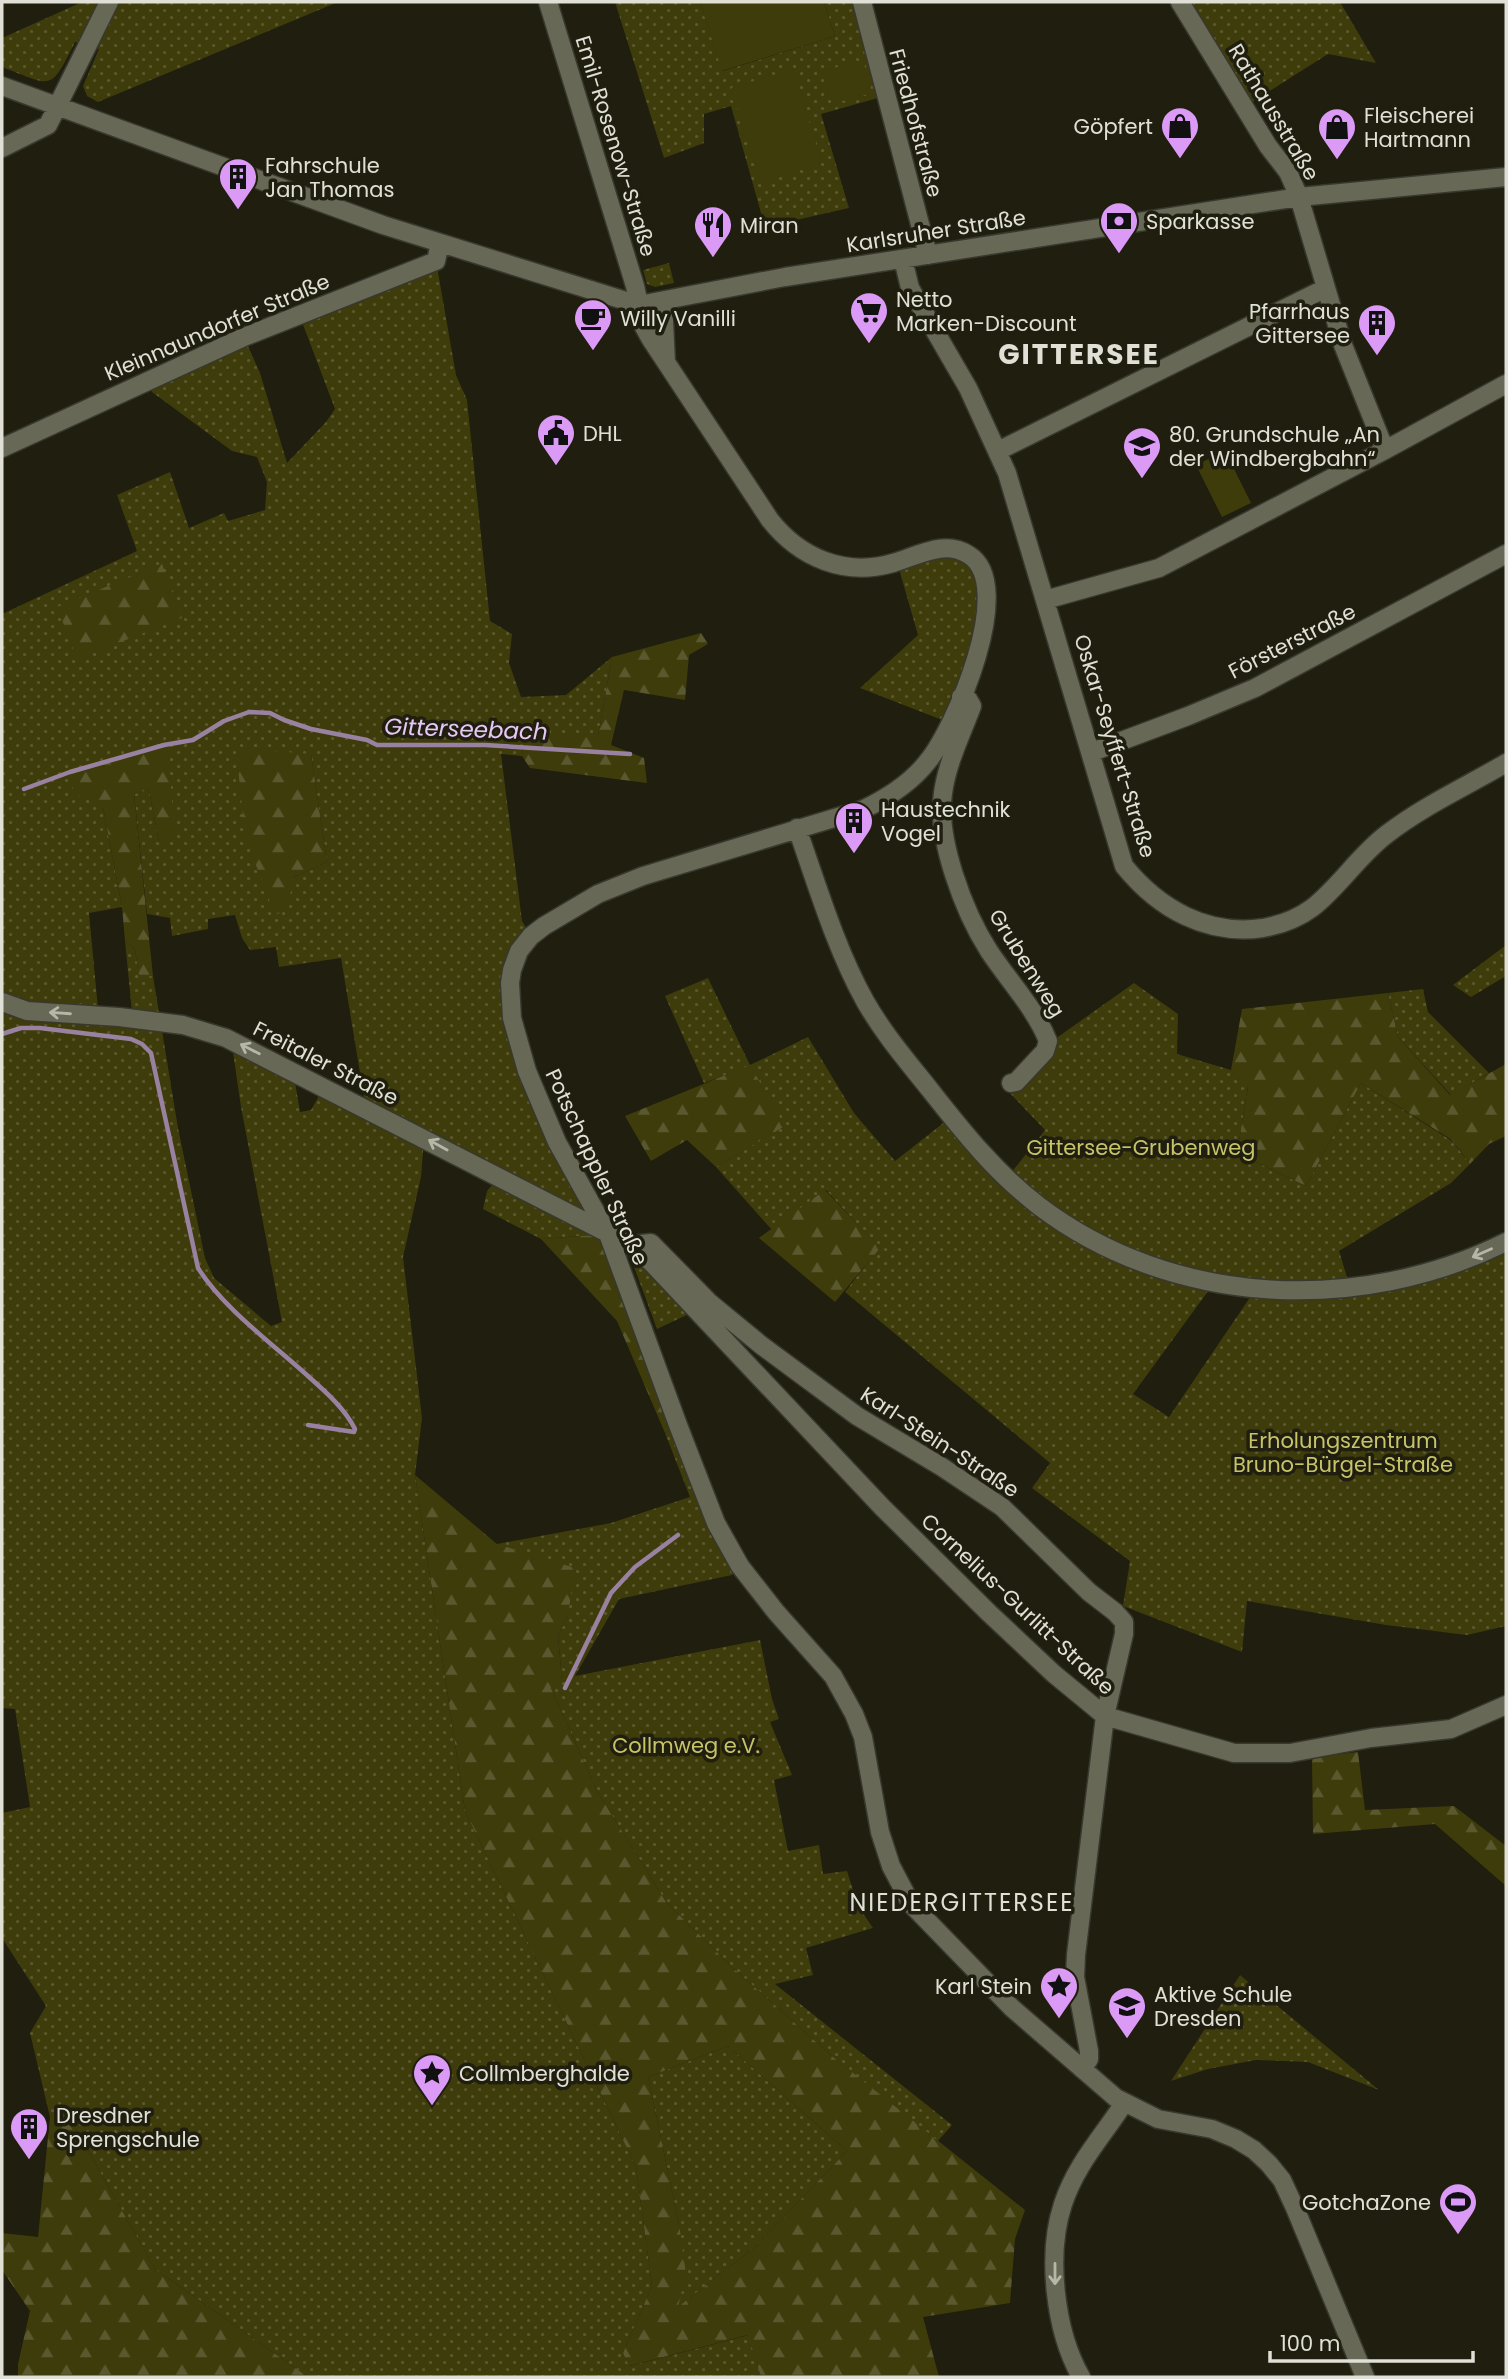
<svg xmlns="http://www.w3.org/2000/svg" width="1508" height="2379" viewBox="0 0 1508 2379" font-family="Poppins,sans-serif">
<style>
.green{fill:url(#green-dots);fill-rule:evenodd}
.forest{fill:url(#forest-firs);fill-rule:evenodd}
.pitch{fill:#3e3c0b}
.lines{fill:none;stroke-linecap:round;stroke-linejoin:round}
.stream{stroke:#9982a1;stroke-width:4.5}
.minor-casing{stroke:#38382f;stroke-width:21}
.minor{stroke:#686856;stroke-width:18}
.oneway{stroke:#b6b6a9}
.labels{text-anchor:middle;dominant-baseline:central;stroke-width:7;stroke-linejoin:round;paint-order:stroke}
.street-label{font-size:21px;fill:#e0e0d6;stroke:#1f1e0f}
.poi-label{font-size:21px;fill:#e0e0d6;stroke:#1f1e0f;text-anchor:start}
.park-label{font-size:21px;fill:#c7c468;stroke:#1f1e0f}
.water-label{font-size:23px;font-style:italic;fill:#e6c8f5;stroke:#1f1e0f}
.quarter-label{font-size:24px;letter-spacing:2px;fill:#e0e0d6;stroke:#1f1e0f}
.district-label{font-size:28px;font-weight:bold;letter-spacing:2px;fill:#e0e0d6;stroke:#1f1e0f}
</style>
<defs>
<pattern id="green-dots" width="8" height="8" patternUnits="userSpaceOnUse" patternTransform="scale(1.75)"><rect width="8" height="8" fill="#3e3c0b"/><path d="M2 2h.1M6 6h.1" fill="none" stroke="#5a582e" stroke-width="1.8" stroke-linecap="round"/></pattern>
<pattern id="forest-firs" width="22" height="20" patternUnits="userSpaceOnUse" patternTransform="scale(1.75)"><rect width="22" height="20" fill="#3e3c0b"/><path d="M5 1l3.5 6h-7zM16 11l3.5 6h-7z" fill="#5a582e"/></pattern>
</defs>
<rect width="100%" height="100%" fill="#1f1e0f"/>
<!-- green -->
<path class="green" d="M 82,2 L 338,2 L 98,102 L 87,96 L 83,86 L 99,49 L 75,42 C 50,93 52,86 2,67 L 2,38 Z
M 615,2 L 700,2 L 723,71 L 835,36 L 824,2 L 868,2 L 885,96 L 821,114 L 849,208 L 765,227 L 731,106 L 704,114 L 704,143 L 664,158 Z
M 1187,2 L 1340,2 L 1376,63 L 1328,54 L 1249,104 Z
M 436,261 L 456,375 L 467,400 L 490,621 L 512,634 L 509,663 L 521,697 L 566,695 L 612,657 L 598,736 L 524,736 L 522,756 L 501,754 L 522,921 L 531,936 L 519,951 L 517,1039 L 608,1234 L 541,1239 L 483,1209 L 487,1191 L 497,1179 L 424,1139 L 421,1177 L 403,1257 L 422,1418 L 415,1475 L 465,1811 L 636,2167 L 652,2286 L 623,2353 L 630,2366 L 749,2335 L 761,2377 L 308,2377 L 155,2269 L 69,2117 L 50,2117 L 30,2033 L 46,2006 L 2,1938 L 2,1813 L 30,1807 L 15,1709 L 2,1708 L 2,614 L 137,551 L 117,495 L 170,472 L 189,528 L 224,513 L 228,521 L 265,510 L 267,482 L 257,457 L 232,451 L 152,392 L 148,380 L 244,337 L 260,373 L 287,463 L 326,422 L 335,409 L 299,314 ZM 311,754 L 327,862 L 292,878 ZM 169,760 L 159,842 L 149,790 L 134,794 L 147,914 L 170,918 L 172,936 L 208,929 L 208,919 L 235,915 L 242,938 L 250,950 L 276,947 L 279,967 L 341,958 L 368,1121 L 319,1096 L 311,1110 L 300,1112 L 295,1082 L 233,1052 L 241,1107 L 282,1322 L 271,1326 L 214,1278 L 205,1258 L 178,1128 L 153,976 L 139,976 L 135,949 L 125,941 L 132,1012 L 98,1009 L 89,913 L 122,907 L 103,807 Z
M 669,263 L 674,283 L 655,287 L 647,284 L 643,270 Z
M 968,554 L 986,598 L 950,723 L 860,688 L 918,635 L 897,562 Z
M 1506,945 L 1506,976 L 1471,997 L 1453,985 Z
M 708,978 L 750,1065 L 808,1037 L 854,1113 L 895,1161 L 951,1117 L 1007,1178 L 1045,1130 L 1005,1088 L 1048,1044 L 1134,983 L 1178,1014 L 1177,1054 L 1231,1070 L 1248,1086 L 1237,1153 L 1306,1186 L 1361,1083 L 1452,1141 L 1470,1164 L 1451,1183 L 1339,1251 L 1350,1287 L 1506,1242 L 1506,1626 L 1467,1635 L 1386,1625 L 1247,1601 L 1242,1652 L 1123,1606 L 1130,1561 L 1032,1488 L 1050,1463 L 845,1292 L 879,1248 L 826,1190 L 772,1230 L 716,1167 L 784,1126 L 750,1066 L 704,1083 L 665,996 ZM 1214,1283 L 1255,1290 L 1169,1417 L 1133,1394 Z
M 1423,989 L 1428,1012 L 1489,1073 L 1451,1095 L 1398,1037 L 1388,993 Z
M 636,1262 L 642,1263 L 691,1313 L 657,1329 L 634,1267 Z
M 678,1425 L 740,1566 L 732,1575 L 619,1599 L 575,1676 L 760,1640 L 772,1699 L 779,1719 L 770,1722 L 792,1775 L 774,1780 L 788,1851 L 819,1845 L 823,1874 L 847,1871 L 858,1906 L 873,1928 L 806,1948 L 813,1975 L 775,1984 L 952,2125 L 937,2142 L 833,2057 L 732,1967 L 666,1902 L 597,1791 L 551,1688 L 562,1679 L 558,1636 L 568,1615 L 497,1544 L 611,1523 L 690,1497 L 665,1433 Z
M 1240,1975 L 1379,2090 L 1308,2062 L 1256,2060 L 1208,2069 L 1171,2081 Z
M 728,2046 L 847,2151 L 754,2248 L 677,2308 L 679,2224 L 648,2077 Z"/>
<!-- forest -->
<path class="forest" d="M 162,564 L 182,618 L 77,659 L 57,607 Z
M 701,633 L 708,644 L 689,655 L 685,700 L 624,690 L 611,745 L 644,758 L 647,783 L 530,768 L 522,756 L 524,736 L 598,736 L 612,657 Z
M 164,745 L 169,760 L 175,840 L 159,842 L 149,790 L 134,794 L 153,976 L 139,977 L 135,949 L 125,941 L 122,907 L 103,807 L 73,792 L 71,772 Z
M 236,748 L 311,754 L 327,862 L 292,878 L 289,910 L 275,915 L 245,836 Z
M 1388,993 L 1398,1037 L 1450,1095 L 1506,1064 L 1506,1136 L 1489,1144 L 1470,1164 L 1452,1140 L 1361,1083 L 1306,1186 L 1237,1153 L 1248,1087 L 1231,1070 L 1242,1009 Z
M 750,1065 L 785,1126 L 716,1167 L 687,1140 L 651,1161 L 625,1116 Z
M 825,1190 L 880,1248 L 835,1302 L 759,1238 Z
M 608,1234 L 678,1425 L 665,1433 L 617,1321 L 541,1239 Z
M 415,1475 L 497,1544 L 575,1568 L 568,1615 L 558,1636 L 562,1680 L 551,1688 L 597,1791 L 666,1902 L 732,1967 L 833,2057 L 1025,2210 L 1015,2239 L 1010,2303 L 923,2317 L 939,2377 L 761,2377 L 748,2335 L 629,2366 L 623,2353 L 652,2286 L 636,2167 L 465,1811 ZM 728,2046 L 847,2151 L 754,2248 L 678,2307 L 686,2274 L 679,2224 L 648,2077 Z
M 1358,1752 L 1365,1810 L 1454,1806 L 1506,1846 L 1506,1886 L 1435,1824 L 1313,1834 L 1312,1757 Z
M 50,2117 L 69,2117 L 155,2269 L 308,2377 L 18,2377 L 18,2364 L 30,2311 L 2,2270 L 2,2233 L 38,2237 Z"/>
<!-- pitch -->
<path class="pitch" d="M 700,2 L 824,2 L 835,36 L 722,71 Z
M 863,60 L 872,93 L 832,104 L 823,71 Z
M 793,69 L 822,163 L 760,182 L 731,88 Z
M 1225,451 L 1251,503 L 1222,517 L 1196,465 Z"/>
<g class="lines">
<!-- stream -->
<path class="stream" d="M 24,789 L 70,772 L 164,745 L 193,740 L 224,721 L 249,712 L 270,713 L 284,720 L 311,729 L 367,740 L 377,745 L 485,745 L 630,754
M 2,1034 L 21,1028 L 40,1028 L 131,1039 L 142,1044 L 151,1053 L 198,1268 C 223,1308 274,1345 309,1377 C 326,1392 345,1409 355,1429 L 354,1432 L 308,1425
M 565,1688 L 611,1593 L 635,1567 L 678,1535"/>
<defs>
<path id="minor" d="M 548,2 L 635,286 L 644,327 L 650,338 L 770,520 C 800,558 845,577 893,563 C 918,556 944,539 969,555 C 1017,585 955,728 928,761 C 911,783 889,797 864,809 L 643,876 L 598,894 L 544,926 L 531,936 L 519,951 L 512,970 L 510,983 L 512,1018 L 527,1071 L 557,1142 L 608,1234 L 678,1425 L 716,1523 L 740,1566 L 776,1612 L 833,1676 L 854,1714 L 863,1737 L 880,1832 L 891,1866 L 911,1904 L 1012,2008 L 1116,2098 L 1158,2119 L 1212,2129 L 1236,2139 L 1254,2150 L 1269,2164 L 1282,2180 L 1295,2208 L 1365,2377
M 862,2 L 928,255
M 1180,2 L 1268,146 L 1288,172 L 1299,197 L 1343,345 L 1385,450
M 2,86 L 383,225 L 639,305 L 785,277 L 1299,197 L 1506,177
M 2,148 L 48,125 L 109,2
M 903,259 L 910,288 L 968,388 L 1007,473 L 1124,866 C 1159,909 1207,936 1263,928 C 1280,925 1297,919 1312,908 C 1340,886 1359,855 1387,834 C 1423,806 1467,786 1506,763
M 663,301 L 666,362
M 2,448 L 244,337 L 436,261 L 440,243
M 998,451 L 1326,288
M 1045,600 L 1159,568 L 1385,450 L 1506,384
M 961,697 L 968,699 L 972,706 C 962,733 947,763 943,793 C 936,839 964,912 989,951 C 1008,980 1035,1008 1048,1041 L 1045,1051 L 1016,1082 L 1011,1083
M 1092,752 L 1188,716 L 1255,688 L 1506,554
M 797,828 C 817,885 836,949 865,1001 C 883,1033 908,1062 931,1091 C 964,1133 996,1173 1039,1206 C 1172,1307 1359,1315 1506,1242
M 2,1002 L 27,1011 L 119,1017 L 183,1025 L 226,1038 L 631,1245 L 652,1263 L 882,1507 L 989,1613 L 1054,1674 L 1105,1716 L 1234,1753 L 1290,1753 L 1371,1738 L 1451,1729 L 1506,1705
M 631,1245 L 651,1243 L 710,1303 L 761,1345 L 857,1416 L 942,1467 L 1002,1507 L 1089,1592 L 1115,1612 L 1124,1622 L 1124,1634 L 1105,1716 L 1076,1955 L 1075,1977 L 1089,2051 L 1089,2059 L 1082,2069
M 1081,2377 C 1055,2331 1046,2255 1063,2204 C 1076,2164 1103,2136 1124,2103"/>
</defs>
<!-- minor casing -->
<use href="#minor" class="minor-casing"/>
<!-- minor -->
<use href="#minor" class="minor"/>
</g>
<!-- one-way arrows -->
<defs><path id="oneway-shaft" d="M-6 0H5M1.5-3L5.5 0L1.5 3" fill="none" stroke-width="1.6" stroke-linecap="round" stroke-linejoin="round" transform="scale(1.75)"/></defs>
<g class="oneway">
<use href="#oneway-shaft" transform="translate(60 1013) rotate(-176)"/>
<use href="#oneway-shaft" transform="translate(250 1049) rotate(-153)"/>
<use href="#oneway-shaft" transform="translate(438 1145) rotate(-151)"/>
<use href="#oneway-shaft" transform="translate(1482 1253) rotate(156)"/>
<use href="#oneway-shaft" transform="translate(1055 2274) rotate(90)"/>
</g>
<!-- icons -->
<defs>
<symbol id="shop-pin" viewBox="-11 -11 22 30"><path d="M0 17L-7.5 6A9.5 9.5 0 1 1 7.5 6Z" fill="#da9af6" stroke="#1f1e0f"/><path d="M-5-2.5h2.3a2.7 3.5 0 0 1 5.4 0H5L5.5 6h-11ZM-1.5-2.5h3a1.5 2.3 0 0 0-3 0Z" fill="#111"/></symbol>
<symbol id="building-pin" viewBox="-11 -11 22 30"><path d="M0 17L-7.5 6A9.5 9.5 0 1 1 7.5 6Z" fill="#da9af6" stroke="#1f1e0f"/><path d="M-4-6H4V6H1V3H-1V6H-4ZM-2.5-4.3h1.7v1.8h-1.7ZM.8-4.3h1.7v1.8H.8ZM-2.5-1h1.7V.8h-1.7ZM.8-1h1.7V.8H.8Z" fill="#111"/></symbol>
<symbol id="bank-pin" viewBox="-11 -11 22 30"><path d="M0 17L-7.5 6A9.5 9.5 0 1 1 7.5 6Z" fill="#da9af6" stroke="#1f1e0f"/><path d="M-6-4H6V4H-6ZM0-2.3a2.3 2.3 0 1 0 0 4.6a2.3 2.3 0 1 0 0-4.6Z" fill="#111"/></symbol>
<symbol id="restaurant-pin" viewBox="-11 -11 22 30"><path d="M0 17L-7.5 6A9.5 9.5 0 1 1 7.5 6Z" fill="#da9af6" stroke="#1f1e0f"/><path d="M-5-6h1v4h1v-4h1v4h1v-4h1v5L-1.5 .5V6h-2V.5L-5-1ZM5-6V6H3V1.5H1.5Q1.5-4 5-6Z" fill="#111"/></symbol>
<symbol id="supermarket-pin" viewBox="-11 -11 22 30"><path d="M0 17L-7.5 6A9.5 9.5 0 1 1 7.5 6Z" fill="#da9af6" stroke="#1f1e0f"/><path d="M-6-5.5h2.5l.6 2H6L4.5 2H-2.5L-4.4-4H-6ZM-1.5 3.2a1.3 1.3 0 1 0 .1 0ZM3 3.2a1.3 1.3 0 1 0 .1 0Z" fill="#111"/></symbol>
<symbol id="cafe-pin" viewBox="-11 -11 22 30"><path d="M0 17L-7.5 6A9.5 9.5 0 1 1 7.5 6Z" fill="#da9af6" stroke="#1f1e0f"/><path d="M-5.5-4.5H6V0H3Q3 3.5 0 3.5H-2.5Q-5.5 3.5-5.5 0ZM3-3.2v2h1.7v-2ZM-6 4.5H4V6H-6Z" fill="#111"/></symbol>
<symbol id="civic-pin" viewBox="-11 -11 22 30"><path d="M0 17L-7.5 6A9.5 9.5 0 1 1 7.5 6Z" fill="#da9af6" stroke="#1f1e0f"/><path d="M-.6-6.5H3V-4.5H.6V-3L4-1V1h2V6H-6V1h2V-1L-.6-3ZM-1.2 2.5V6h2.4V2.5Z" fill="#111"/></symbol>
<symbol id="school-pin" viewBox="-11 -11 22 30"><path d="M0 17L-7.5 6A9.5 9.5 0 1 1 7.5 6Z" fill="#da9af6" stroke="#1f1e0f"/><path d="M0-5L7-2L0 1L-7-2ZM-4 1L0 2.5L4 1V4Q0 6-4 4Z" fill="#111"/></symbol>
<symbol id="sight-pin" viewBox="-11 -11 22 30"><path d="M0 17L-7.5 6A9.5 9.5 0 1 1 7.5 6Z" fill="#da9af6" stroke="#1f1e0f"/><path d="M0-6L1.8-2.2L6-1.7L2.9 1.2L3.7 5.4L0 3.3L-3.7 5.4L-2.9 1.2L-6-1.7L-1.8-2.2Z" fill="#111"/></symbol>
<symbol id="stadium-pin" viewBox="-11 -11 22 30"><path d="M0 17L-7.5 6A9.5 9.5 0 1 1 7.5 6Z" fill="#da9af6" stroke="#1f1e0f"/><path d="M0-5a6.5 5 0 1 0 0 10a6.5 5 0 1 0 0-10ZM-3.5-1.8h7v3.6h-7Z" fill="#111"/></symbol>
</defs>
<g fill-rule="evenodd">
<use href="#shop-pin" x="1158" y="104" width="44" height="60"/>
<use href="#shop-pin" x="1315" y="105" width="44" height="60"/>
<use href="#building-pin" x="216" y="155" width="44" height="60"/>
<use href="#bank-pin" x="1097" y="199" width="44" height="60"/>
<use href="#restaurant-pin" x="691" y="203" width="44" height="60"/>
<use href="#supermarket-pin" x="847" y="289" width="44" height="60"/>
<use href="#cafe-pin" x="571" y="296" width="44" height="60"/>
<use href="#building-pin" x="1355" y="301" width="44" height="60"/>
<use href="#civic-pin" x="534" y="411" width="44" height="60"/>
<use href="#school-pin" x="1120" y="424" width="44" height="60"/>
<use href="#building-pin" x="832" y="799" width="44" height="60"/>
<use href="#sight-pin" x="1037" y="1964" width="44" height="60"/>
<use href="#school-pin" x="1105" y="1984" width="44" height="60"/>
<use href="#sight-pin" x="410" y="2051" width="44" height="60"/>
<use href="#building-pin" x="7" y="2105" width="44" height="60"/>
<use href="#stadium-pin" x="1436" y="2180" width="44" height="60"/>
</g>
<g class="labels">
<!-- street labels -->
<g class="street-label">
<text transform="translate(1274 112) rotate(59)">Rathausstraße</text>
<text transform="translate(916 123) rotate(75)">Friedhofstraße</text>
<text transform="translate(616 146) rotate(73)">Emil-Rosenow-Straße</text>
<text transform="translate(936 231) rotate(-9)">Karlsruher Straße</text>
<text transform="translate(217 327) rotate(-23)">Kleinnaundorfer Straße</text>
<text transform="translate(1292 641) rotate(-27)">Försterstraße</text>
<text transform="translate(1115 746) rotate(73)">Oskar-Seyffert-Straße</text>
<text transform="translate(1027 963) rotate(58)">Grubenweg</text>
<text transform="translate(326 1063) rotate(27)">Freitaler Straße</text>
<text transform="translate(597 1167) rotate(65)">Potschappler Straße</text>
<text transform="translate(940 1442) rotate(33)">Karl-Stein-Straße</text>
<text transform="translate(1018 1604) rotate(43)">Cornelius-Gurlitt-Straße</text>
</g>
<!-- poi labels -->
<g class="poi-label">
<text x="1364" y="115">Fleischerei<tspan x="1364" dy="24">Hartmann</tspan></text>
<text x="1153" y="126" text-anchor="end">Göpfert</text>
<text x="265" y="165">Fahrschule<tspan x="265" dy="24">Jan Thomas</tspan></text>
<text x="1146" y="221">Sparkasse</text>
<text x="740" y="225">Miran</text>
<text x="896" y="299">Netto<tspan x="896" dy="24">Marken-Discount</tspan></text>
<text x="1350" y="311" text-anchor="end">Pfarrhaus<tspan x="1350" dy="24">Gittersee</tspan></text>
<text x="620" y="318">Willy Vanilli</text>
<text x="583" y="433">DHL</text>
<text x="1169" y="434">80. Grundschule „An<tspan x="1169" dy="24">der Windbergbahn“</tspan></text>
<text x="881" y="809">Haustechnik<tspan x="881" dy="24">Vogel</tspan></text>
<text x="1032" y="1986" text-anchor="end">Karl Stein</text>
<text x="1154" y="1994">Aktive Schule<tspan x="1154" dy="24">Dresden</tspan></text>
<text x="459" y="2073">Collmberghalde</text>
<text x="56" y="2115">Dresdner<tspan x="56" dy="24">Sprengschule</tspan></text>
<text x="1431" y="2202" text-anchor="end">GotchaZone</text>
</g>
<!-- park labels -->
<g class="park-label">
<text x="1141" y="1147">Gittersee-Grubenweg</text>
<text x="1343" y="1440">Erholungszentrum<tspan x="1343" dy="24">Bruno-Bürgel-Straße</tspan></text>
<text x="686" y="1745">Collmweg e.V.</text>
</g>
<!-- water labels -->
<g class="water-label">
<text transform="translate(466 729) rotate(2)">Gitterseebach</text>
</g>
<!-- quarter labels -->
<g class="quarter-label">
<text x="962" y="1902">NIEDERGITTERSEE</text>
</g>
<!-- district labels -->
<g class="district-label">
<text x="1079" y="354">GITTERSEE</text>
</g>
</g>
<!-- border -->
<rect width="1508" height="2379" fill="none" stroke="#e0e0d6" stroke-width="7"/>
<!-- scale -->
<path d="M1270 2351v10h203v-10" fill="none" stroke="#e0e0d6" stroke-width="3.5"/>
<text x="1280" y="2351" font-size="21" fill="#e0e0d6" stroke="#1f1e0f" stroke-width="5" paint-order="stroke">100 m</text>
</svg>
